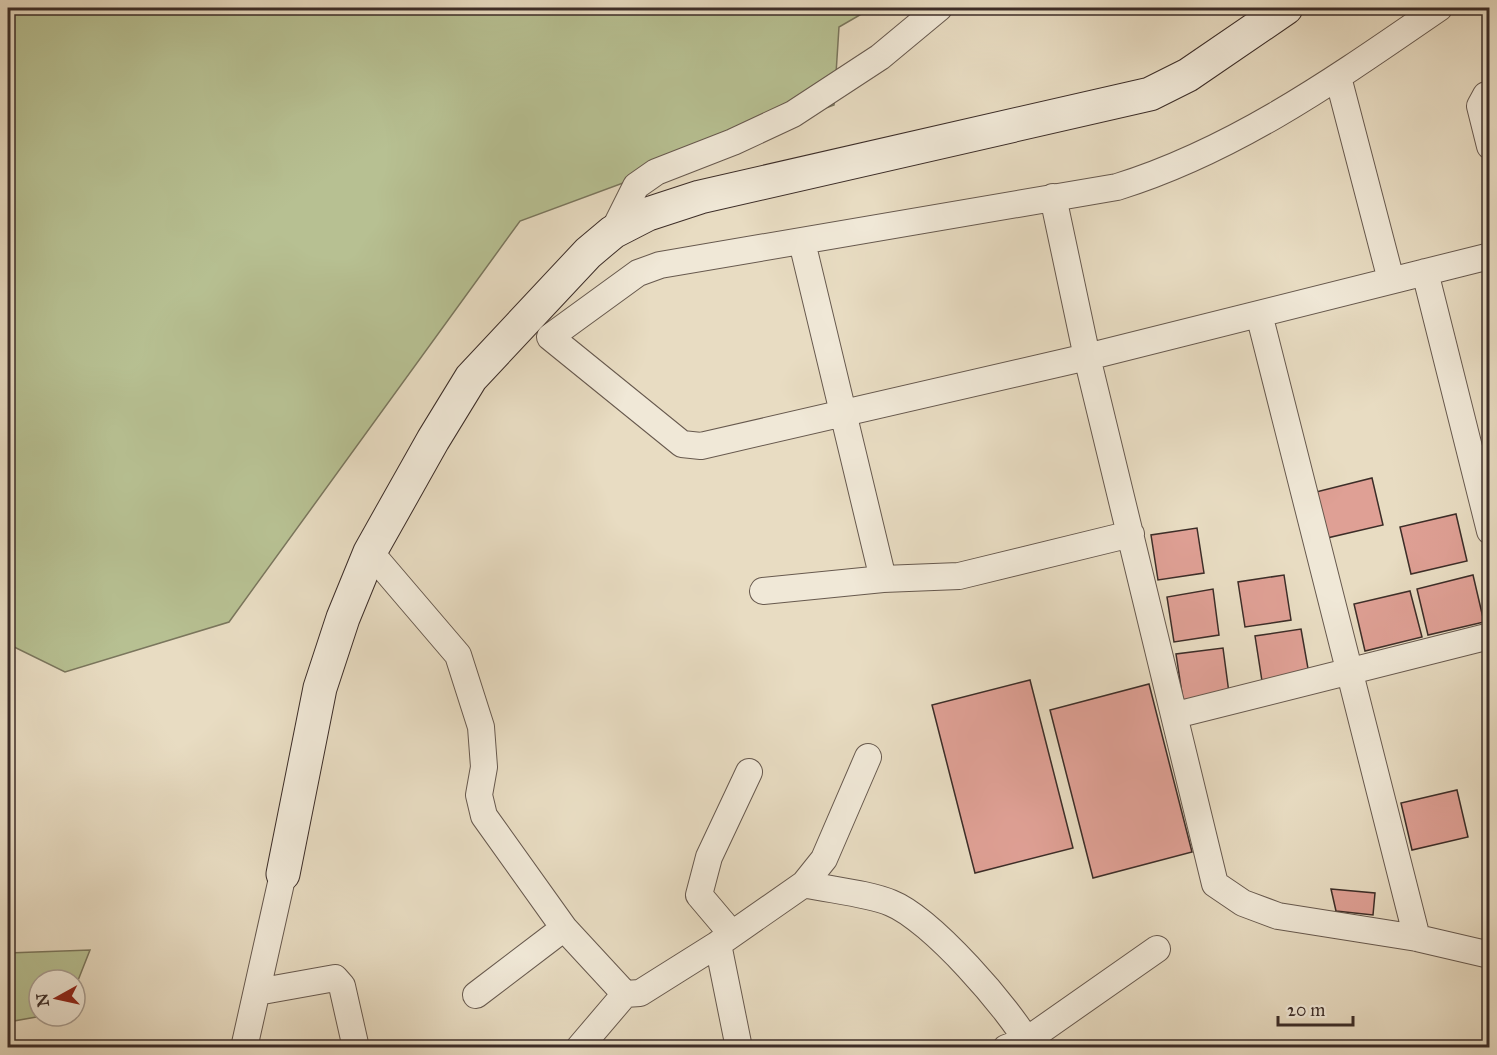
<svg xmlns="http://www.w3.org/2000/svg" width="1497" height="1055" viewBox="0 0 1497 1055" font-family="'IM FELL Great Primer',serif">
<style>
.green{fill:#b7c092;stroke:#7a765d;stroke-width:1.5}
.building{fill:#dfa095;stroke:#3c2d28;stroke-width:1.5}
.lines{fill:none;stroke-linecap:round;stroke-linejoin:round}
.street-casing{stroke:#67594e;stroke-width:28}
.secondary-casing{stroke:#3c2d28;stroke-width:35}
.street{stroke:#f0e8d7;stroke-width:26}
.secondary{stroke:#f0e8d7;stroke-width:33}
</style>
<rect width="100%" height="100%" fill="#e8dcc2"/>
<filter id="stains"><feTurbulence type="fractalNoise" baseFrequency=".00333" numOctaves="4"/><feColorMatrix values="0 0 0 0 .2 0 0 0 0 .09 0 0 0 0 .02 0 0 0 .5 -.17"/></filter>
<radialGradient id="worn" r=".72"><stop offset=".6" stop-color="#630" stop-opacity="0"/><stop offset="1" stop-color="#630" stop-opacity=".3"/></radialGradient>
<!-- green -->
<path class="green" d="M 8,8 L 872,8 L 839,27 L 834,105 L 520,221 L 229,622 L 65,672 L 8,644 Z
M 90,950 L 75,988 L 75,980 L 39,980 L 39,1016 L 42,1016 L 8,1022 L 8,953 Z"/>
<!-- building -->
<path class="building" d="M 1372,478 L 1383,525 L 1327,538 L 1316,492 Z
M 1456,514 L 1467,561 L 1411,574 L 1400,527 Z
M 1197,528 L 1204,573 L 1158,580 L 1151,535 Z
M 1284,575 L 1291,620 L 1245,627 L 1238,582 Z
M 1473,575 L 1484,622 L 1428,635 L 1417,589 Z
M 1213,589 L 1219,635 L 1174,642 L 1167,597 Z
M 1410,591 L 1422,637 L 1365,651 L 1354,604 Z
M 1301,629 L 1309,674 L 1262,681 L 1255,636 Z
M 1223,648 L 1229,693 L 1183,700 L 1176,654 Z
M 1030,680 L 1073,848 L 975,873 L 932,705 Z
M 1149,684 L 1192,852 L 1093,878 L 1050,710 Z
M 1490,778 L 1490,810 L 1483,779 Z
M 1457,790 L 1468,837 L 1412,850 L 1401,803 Z
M 1331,889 L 1375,893 L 1373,915 L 1336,911 Z"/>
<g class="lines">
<defs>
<path id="street" d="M 1439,8 C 1337,78 1236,150 1117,187 L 660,265 L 638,273 L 550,337 L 682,444 L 701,446 L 1087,357 L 1490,256
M 1338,77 L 1391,280
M 1490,94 L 1486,95 L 1480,106 L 1490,146
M 1053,197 L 1087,357 L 1215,884 L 1243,903 L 1278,916 L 1417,938 L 1490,955
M 613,232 L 636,186 L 656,172 L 733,142 L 793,114 L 880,57 L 939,8
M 802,242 L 883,579
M 1425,272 L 1490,531
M 1259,314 L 1417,938
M 370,552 L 458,655 L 481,727 L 484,767 L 479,795 L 484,816 L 564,928 L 625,994
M 763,591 L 883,579 L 959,576 L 1131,534
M 1176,715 L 1490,636
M 804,884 L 824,859 L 868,757
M 732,934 L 699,895 L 709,857 L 749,772
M 718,944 L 739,1048
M 257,992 L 335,978 L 342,986 L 356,1048
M 476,995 L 564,928
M 244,1048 L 283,874
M 579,1048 L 625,994 L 640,993 L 718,944 L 804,884 C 830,890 867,893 891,903 C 931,919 1010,1009 1031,1048
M 1006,1048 L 1027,1040 L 1157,949"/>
<path id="secondary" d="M 283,874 L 320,688 L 343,618 L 370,552 L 433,440 L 471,378 L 588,253 L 613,232 L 648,214 L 700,197 L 1150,94 L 1188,75 L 1286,8"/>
</defs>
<!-- street casing -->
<use href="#street" class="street-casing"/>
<!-- secondary casing -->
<use href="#secondary" class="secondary-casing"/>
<!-- street -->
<use href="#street" class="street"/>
<!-- secondary -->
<use href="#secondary" class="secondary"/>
</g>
<!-- margin -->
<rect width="1497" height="1055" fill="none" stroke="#e8dcc2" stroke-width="30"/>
<rect x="9" y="9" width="1479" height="1037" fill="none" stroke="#3c2d28" stroke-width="3"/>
<rect x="15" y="15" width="1467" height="1025" fill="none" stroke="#3c2d28" stroke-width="1.5"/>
<!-- north arrow -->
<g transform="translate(57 998) rotate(262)"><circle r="28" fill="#f0e8d7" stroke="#a89d91" stroke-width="1.5"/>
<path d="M0-4.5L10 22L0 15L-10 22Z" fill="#8f2418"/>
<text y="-9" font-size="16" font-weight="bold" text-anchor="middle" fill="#3c2d28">N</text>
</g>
<!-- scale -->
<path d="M1278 1016v9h75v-9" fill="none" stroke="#3c2d28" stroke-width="3"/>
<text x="1287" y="1016" font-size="18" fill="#3c2d28" stroke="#f0e8d7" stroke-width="4.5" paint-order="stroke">20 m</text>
<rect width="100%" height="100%" filter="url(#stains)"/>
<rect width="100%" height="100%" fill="url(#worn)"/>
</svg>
